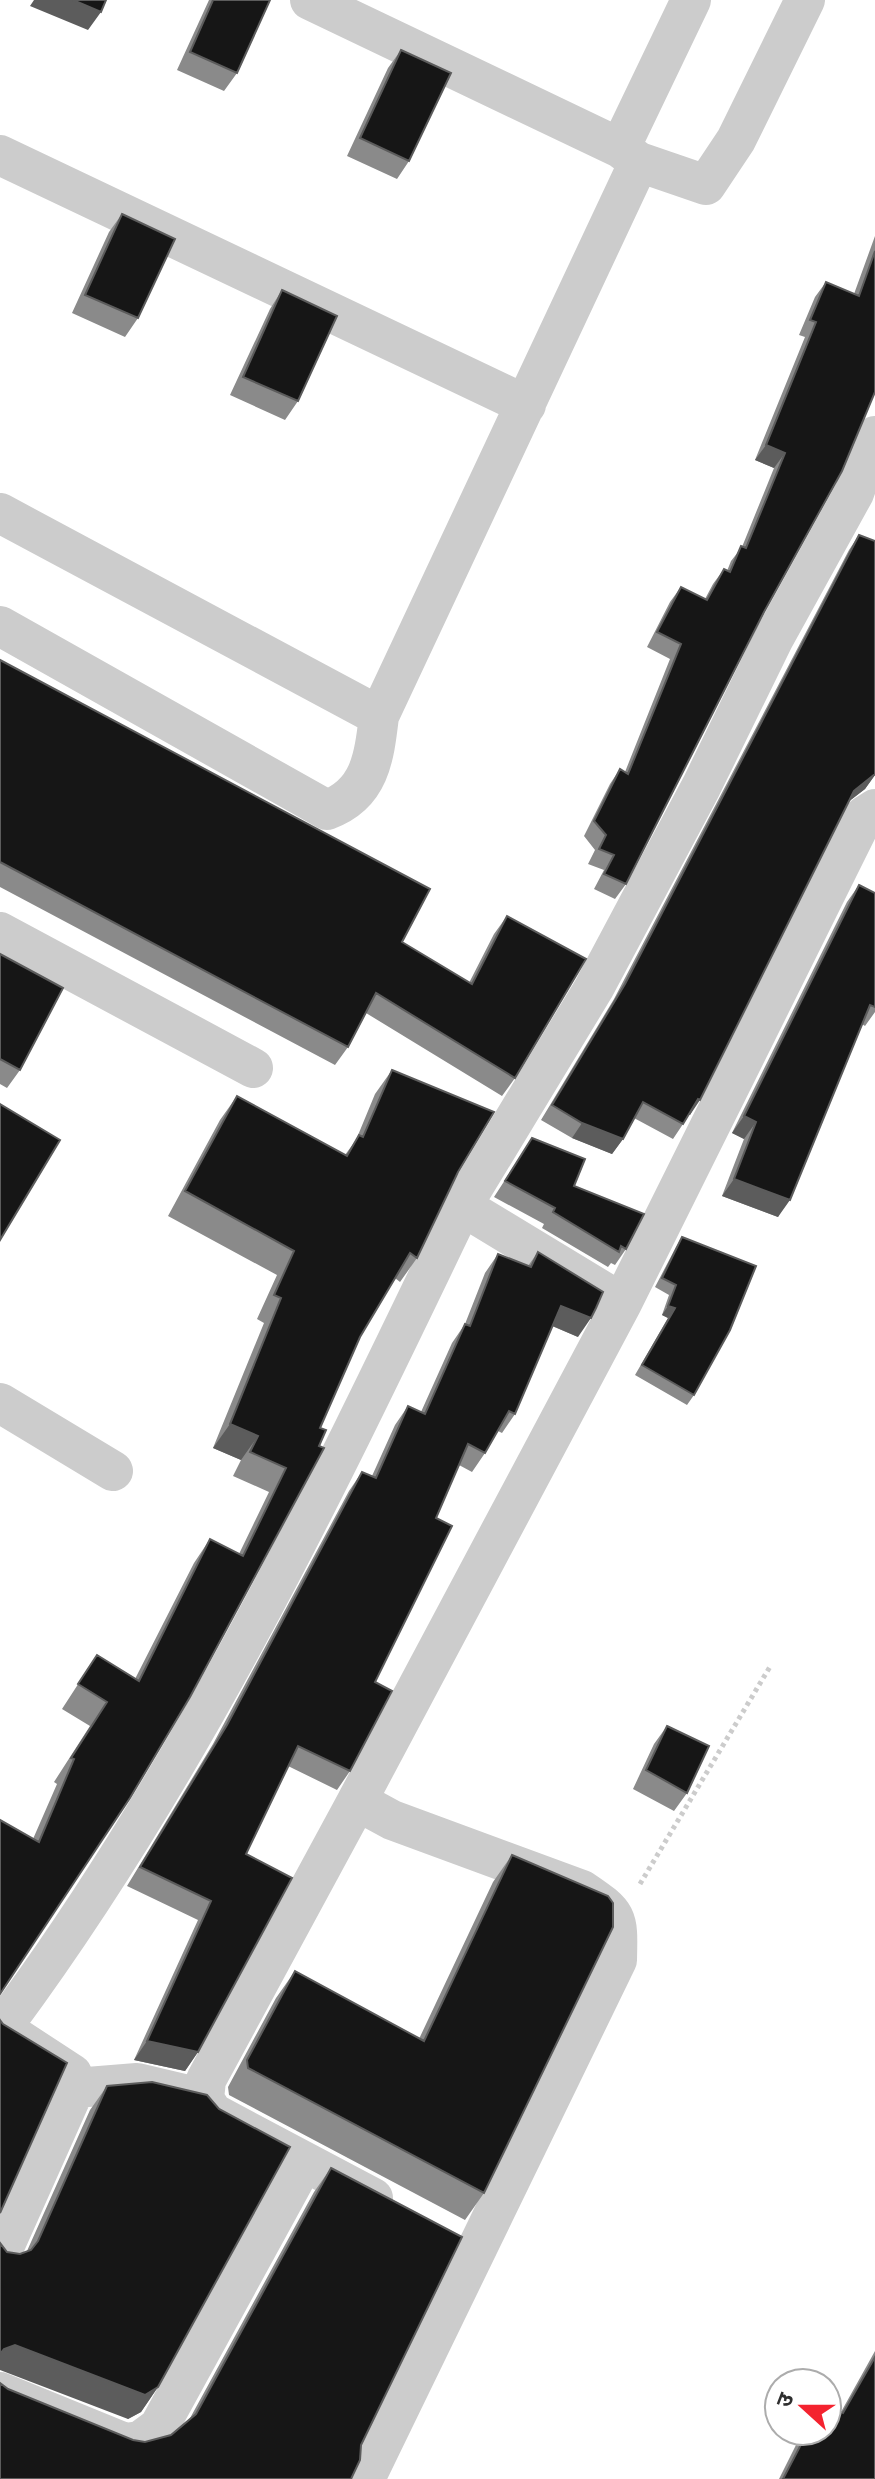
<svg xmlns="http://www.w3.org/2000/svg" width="875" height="2479" viewBox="0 0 875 2479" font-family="'Sofia Sans Condensed','Noto Sans Devanagari',sans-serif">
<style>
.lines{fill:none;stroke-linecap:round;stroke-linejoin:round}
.path{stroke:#ccc;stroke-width:5;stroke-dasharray:4 4;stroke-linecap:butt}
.minor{stroke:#ccc;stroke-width:40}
.wall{fill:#8a8a8a}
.shaded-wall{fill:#5c5c5c}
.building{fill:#161616;stroke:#5c5c5c;stroke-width:2}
</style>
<rect width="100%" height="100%" fill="#fff"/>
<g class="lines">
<!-- path -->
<path class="path" d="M 640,1884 L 771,1665"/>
<!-- minor -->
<path class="minor" d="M 310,0 L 620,148 L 639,162
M 620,148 L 691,0
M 0,155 L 526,405
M 0,513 L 379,716 C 374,758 370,794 327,810 L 0,626
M 379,716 L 639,162 L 706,185 L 736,140 L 805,0
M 0,932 L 253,1068
M 622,1303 L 462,1206 L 594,988 L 701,787 L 774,638 L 854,493 L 875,436
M 0,1403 L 113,1471
M 357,1801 L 206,2080 L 204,2099 L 213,2113 L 373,2198
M 0,2030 C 189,1777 326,1489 462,1206
M 75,2088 L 137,2083 L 192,2096
M 0,2256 L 75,2088 L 72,2074 L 20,2040
M 0,2392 L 125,2443 L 140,2441 L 159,2427 L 304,2162
M 365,2479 L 617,1960 C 618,1916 619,1915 582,1890 L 392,1820 L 357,1801 L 622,1303 L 864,816 L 875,809"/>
</g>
<!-- wall -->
<path class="wall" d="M 209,0 L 270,0 L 237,73 L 224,91 L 177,70 Z
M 401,50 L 409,161 L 397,179 L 347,156 L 388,68 Z
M 122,214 L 138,318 L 125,337 L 72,313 L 109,232 Z
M 875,236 L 875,392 L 626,884 L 615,899 L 594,889 L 604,870 L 588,864 L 595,850 L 584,836 L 610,784 L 620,769 L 625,772 L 670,659 L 647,647 L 670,602 L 681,587 L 705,599 L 713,584 L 724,569 L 727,571 L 731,561 L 742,547 L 774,468 L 755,460 L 805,337 L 799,335 L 815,297 L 826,282 L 854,294 Z
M 282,290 L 298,401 L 285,420 L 230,395 L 270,309 Z
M 859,535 L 875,775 L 865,789 L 848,802 L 690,1115 L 689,1115 L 673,1139 L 634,1118 L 623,1139 L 612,1154 L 572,1138 L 541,1120 L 614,999 L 849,550 Z
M 0,660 L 402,942 L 469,983 L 494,934 L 507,916 L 515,1078 L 502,1096 L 366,1013 L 348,1047 L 335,1065 L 0,887 Z
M 859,885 L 875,893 L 875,1012 L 865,1026 L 862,1024 L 778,1217 L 722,1196 L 744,1139 L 732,1133 L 847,902 Z
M 0,954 L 20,1070 L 7,1088 L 0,1084 Z
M 392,1070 L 458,1172 L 417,1258 L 400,1282 L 395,1278 L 360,1337 L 320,1428 L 0,1994 L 33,1839 L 57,1784 L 54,1782 L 90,1726 L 62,1709 L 97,1655 L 135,1679 L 194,1563 L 210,1539 L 239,1554 L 269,1492 L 233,1476 L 241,1460 L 213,1448 L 264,1323 L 257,1319 L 277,1275 L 168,1216 L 220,1120 L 237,1096 L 345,1155 L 356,1140 L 375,1094 Z
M 532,1138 L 626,1249 L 615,1265 L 611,1263 L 608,1267 L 542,1228 L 544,1224 L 494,1197 Z
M 682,1237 L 694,1395 L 687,1405 L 635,1375 L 668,1318 L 662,1315 L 669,1295 L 655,1287 L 676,1247 Z
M 538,1252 L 578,1337 L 552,1326 L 515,1414 L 502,1433 L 498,1431 L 485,1453 L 472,1472 L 459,1465 L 436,1518 L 375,1682 L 350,1771 L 337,1790 L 288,1766 L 246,1854 L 198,2052 L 185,2071 L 134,2060 L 198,1920 L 127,1886 L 213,1744 L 349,1491 L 362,1472 L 372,1476 L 395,1425 L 408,1406 L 421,1412 L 452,1343 L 465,1324 L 485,1273 L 498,1254 L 528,1266 Z
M 667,1726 L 687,1793 L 674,1811 L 633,1789 L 654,1744 Z
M 512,1855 L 484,2193 L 465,2220 L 229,2095 L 228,2087 L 276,1998 L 295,1971 L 419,2039 L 493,1882 Z
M 107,2086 L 158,2387 L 141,2412 L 128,2419 L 7,2252 L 20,2254 L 27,2251 L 90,2110 Z
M 331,2168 L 361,2445 L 0,2479 L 8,2389 L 133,2440 L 145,2442 L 171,2435 L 189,2420 L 314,2192 Z
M 875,2351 L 875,2479 L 779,2479 L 803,2431 L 827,2431 L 841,2412 Z"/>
<!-- shaded-wall -->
<path class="shaded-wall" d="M 34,0 L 73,0 L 101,12 L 88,30 L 30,6 Z
M 766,445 L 785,453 L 774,468 L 755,460 Z
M 875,770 L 875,775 L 865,789 L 843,806 L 854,791 Z
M 698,1099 L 700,1100 L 690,1115 L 687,1114 Z
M 744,1116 L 756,1122 L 744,1139 L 732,1133 Z
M 582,1123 L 623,1139 L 612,1154 L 572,1138 Z
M 734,1179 L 790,1200 L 778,1217 L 722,1196 Z
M 561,1306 L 591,1318 L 578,1337 L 548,1324 Z
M 668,1306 L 675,1308 L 668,1318 L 662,1315 Z
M 230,1424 L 258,1436 L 241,1460 L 213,1448 Z
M 147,2041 L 198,2052 L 185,2071 L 134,2060 Z
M 15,2345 L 158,2387 L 141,2412 L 128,2419 L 0,2370 L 0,2354 L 4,2349 Z"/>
<!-- building -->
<path class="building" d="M 73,0 L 106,0 L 101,12 Z
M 213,0 L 270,0 L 237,73 L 190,52 Z
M 401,50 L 451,73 L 409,161 L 360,138 Z
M 122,214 L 175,239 L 138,318 L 85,295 Z
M 875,251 L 875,392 L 842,471 L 764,612 L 626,884 L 604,874 L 614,855 L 599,849 L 606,835 L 594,821 L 620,769 L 628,774 L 681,644 L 657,632 L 681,587 L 707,600 L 724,569 L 730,572 L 741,546 L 746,548 L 785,453 L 766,445 L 816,322 L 810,320 L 826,282 L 859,296 Z
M 282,290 L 337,316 L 298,401 L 243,377 Z
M 859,535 L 875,541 L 875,774 L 854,791 L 700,1100 L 698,1099 L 683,1124 L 643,1102 L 623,1139 L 582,1123 L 552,1105 L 625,984 Z
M 0,660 L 430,889 L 402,942 L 472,984 L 507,916 L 586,959 L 515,1078 L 376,993 L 348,1047 L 0,862 Z
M 859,885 L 875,893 L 875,1007 L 870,1005 L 790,1200 L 734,1179 L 756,1122 L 744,1116 Z
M 0,954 L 63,988 L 20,1070 L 0,1059 Z
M 392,1070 L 494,1112 L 458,1172 L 417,1258 L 410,1253 L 360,1337 L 320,1428 L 326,1430 L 319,1446 L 324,1448 L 190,1697 L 130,1798 L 0,1994 L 0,1820 L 39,1842 L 74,1759 L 71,1758 L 107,1702 L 78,1684 L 97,1655 L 139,1681 L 210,1539 L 243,1556 L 286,1468 L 250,1452 L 258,1436 L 230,1424 L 281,1298 L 274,1295 L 294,1251 L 185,1191 L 237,1096 L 347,1156 L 359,1135 L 363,1137 Z
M 0,1104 L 60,1140 L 0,1240 Z
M 532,1138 L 585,1159 L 574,1186 L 644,1214 L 626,1249 L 621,1246 L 619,1252 L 553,1212 L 555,1208 L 505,1181 Z
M 682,1237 L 756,1266 L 730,1330 L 694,1395 L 642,1365 L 675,1308 L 668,1306 L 676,1285 L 662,1278 Z
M 538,1252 L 603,1292 L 596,1308 L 591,1318 L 561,1306 L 515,1414 L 509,1411 L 485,1453 L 468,1444 L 436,1518 L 452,1526 L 375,1682 L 392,1691 L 350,1771 L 298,1746 L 246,1854 L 292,1878 L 198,2052 L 147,2041 L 211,1901 L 140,1867 L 227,1725 L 362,1472 L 376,1478 L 408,1406 L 425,1414 L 465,1324 L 470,1326 L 498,1254 L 531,1267 Z
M 667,1726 L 709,1746 L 687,1793 L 646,1770 Z
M 512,1855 L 608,1896 L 613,1903 L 613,1927 L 484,2193 L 248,2068 L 247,2060 L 295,1971 L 424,2041 Z
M 0,2020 L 3,2024 L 67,2063 L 0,2213 Z
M 152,2082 L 207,2095 L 219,2109 L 290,2147 L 158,2387 L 145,2395 L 15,2345 L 4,2349 L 0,2354 L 0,2243 L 7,2252 L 20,2254 L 31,2250 L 38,2241 L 107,2086 Z
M 331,2168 L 462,2237 L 361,2445 L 360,2460 L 351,2479 L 0,2479 L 0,2383 L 8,2389 L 133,2440 L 145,2442 L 171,2435 L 196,2414 Z
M 875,2357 L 875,2479 L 783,2479 L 808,2431 L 827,2431 L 827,2404 L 843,2413 Z"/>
<!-- north arrow -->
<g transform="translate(803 2407) rotate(291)"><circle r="38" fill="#ffffff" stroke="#acacac" stroke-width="2"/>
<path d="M0-6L14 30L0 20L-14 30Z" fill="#f4232f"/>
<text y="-12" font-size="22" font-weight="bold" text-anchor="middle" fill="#2f2f2f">उ</text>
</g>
</svg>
